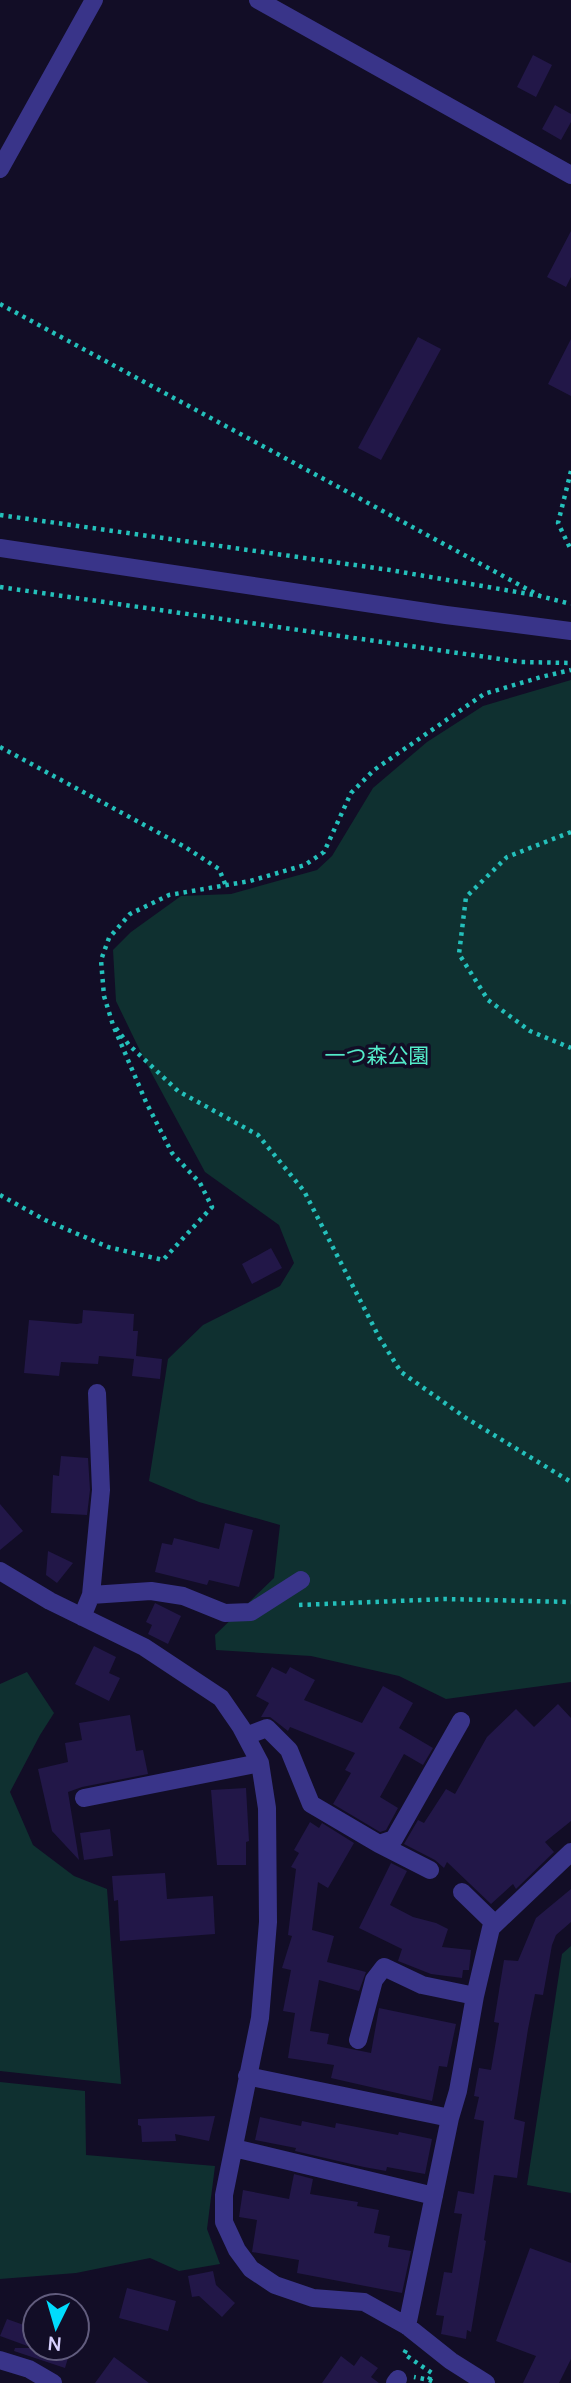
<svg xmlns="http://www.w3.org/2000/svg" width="571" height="2383" viewBox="0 0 571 2383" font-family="Manrope,'Noto Sans JP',sans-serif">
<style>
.green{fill:#0f3030}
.building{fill:#221748}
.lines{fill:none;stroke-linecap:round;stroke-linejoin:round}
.path{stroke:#24c0bb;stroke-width:4.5;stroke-dasharray:3.5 5;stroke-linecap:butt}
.minor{stroke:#393489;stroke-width:18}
.labels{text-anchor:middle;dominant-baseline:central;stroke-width:7;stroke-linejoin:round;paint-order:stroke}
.park-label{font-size:21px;fill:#53e9c8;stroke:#120d26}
</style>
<rect width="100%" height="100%" fill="#120d26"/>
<!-- green -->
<path class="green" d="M 571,680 L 571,1682 L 446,1699 L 399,1676 L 311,1656 L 216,1650 L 215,1635 L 274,1578 L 280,1525 L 199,1502 L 149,1481 L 168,1359 L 203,1325 L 280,1286 L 294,1263 L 279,1225 L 205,1172 L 145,1061 L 116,1001 L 113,950 L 131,932 L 181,896 L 231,894 L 317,870 L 332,856 L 373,788 L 427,742 L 483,706 Z
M 27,1672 L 54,1713 L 40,1735 L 10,1792 L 33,1845 L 74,1876 L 107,1889 L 121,2084 L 0,2071 L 0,1684 Z
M 571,1946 L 571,2193 L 527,2185 L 562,1954 Z
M 0,2082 L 85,2091 L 86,2155 L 215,2166 L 207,2229 L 220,2264 L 179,2271 L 150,2258 L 76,2273 L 0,2279 Z"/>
<!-- building -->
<path class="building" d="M 533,55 L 552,65 L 536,97 L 517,87 Z
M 555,105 L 571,114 L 571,122 L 561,140 L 542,129 Z
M 571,231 L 571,277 L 566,287 L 547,277 Z
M 418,337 L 441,349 L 381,460 L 358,448 Z
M 571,339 L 571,396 L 548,384 Z
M 271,1248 L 282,1268 L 252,1284 L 242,1264 Z
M 83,1310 L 134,1314 L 133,1331 L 138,1331 L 136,1356 L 162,1359 L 160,1379 L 132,1376 L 134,1359 L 99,1356 L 98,1364 L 61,1362 L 59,1376 L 24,1373 L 29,1320 L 77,1324 L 82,1323 Z
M 61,1456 L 88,1458 L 90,1490 L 87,1515 L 51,1513 L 53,1475 L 59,1476 Z
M 0,1504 L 23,1531 L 0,1550 Z
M 225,1523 L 253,1530 L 239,1587 L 209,1580 L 207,1585 L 155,1572 L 162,1543 L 172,1545 L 174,1538 L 219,1549 Z
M 48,1551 L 73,1563 L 57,1583 L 46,1575 Z
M 155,1603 L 181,1616 L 168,1644 L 148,1634 L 152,1625 L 146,1622 Z
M 94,1646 L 116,1657 L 109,1673 L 120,1678 L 109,1701 L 75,1684 Z
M 272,1667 L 286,1674 L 290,1667 L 315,1680 L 304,1700 L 362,1723 L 383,1686 L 413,1703 L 399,1728 L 433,1748 L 423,1765 L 404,1754 L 380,1797 L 398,1808 L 386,1830 L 380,1832 L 333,1804 L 351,1773 L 345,1770 L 355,1753 L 290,1727 L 288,1731 L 270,1717 L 261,1717 L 269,1703 L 256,1696 Z
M 558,1704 L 571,1718 L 571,1821 L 545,1842 L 554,1852 L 516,1889 L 513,1884 L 491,1904 L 447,1862 L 444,1868 L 435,1860 L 404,1844 L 418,1820 L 424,1823 L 446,1789 L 455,1794 L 487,1737 L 516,1709 L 534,1727 Z
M 130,1715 L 136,1751 L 143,1750 L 148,1774 L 82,1787 L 68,1792 L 79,1860 L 52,1831 L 38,1769 L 68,1762 L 65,1743 L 82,1740 L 79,1723 Z
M 246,1788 L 249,1841 L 246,1842 L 246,1865 L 217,1865 L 211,1790 Z
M 310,1822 L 319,1828 L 322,1823 L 354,1843 L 328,1888 L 318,1882 L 312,1930 L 334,1936 L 327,1962 L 366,1972 L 359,1991 L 319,1980 L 310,2031 L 329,2034 L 327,2044 L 371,2053 L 379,2008 L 456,2024 L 447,2067 L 439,2066 L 432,2101 L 331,2078 L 334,2065 L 288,2058 L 295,2013 L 283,2011 L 291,1970 L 282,1968 L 292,1936 L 288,1935 L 296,1869 L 291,1867 L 299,1853 L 294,1850 Z
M 110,1829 L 113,1856 L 84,1860 L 80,1833 Z
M 391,1863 L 407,1871 L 390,1905 L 413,1917 L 436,1923 L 448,1929 L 442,1947 L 471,1950 L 469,1970 L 463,1970 L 462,1978 L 431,1974 L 398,1961 L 402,1949 L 359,1928 Z
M 165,1873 L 167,1899 L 213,1896 L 215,1934 L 120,1941 L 118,1900 L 114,1901 L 112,1876 Z
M 571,1889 L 571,1922 L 556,1935 L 552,1945 L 543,1995 L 535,1994 L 528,2029 L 514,2119 L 525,2122 L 517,2178 L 494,2175 L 484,2240 L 486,2241 L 471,2332 L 467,2330 L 466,2339 L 441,2334 L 444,2316 L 436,2315 L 444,2272 L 452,2273 L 462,2214 L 454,2213 L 458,2191 L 474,2194 L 484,2121 L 474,2119 L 479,2097 L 474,2096 L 479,2068 L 491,2070 L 499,2023 L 494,2022 L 504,1960 L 518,1961 L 536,1918 Z
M 215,2116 L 209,2141 L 175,2134 L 176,2141 L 142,2142 L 141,2126 L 138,2125 L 138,2119 Z
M 260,2117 L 301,2126 L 302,2121 L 335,2128 L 336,2123 L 398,2135 L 399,2132 L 432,2139 L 425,2174 L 387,2167 L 386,2171 L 364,2167 L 295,2151 L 296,2148 L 255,2140 Z
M 294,2174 L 313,2179 L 310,2194 L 358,2202 L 357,2206 L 379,2210 L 374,2233 L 390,2236 L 388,2247 L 411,2251 L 402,2293 L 297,2273 L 299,2260 L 252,2252 L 257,2220 L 239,2217 L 243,2190 L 289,2199 Z
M 530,2248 L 571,2263 L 571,2359 L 559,2383 L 523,2383 L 536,2356 L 496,2341 Z
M 213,2271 L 216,2285 L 235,2303 L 222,2317 L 199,2296 L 192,2297 L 188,2276 Z
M 127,2288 L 176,2301 L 168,2331 L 119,2318 Z
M 7,2319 L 35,2329 L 35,2348 L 71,2348 L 65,2368 L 14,2351 L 15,2348 L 33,2348 L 0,2336 Z
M 341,2356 L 354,2366 L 361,2356 L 378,2368 L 371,2377 L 379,2383 L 322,2383 Z
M 114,2357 L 149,2383 L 95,2383 Z"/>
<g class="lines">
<!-- path -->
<path class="path" d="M 0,304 L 540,596
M 571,471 L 558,523 L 571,550
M 0,515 L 390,570 L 540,596 L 571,604
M 0,587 L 521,662 L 571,663
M 0,747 L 185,847 L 219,869 L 226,886
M 571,832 L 507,857 L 466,897 L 459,954 L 488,1000 L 530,1031 L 571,1048
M 116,1028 L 129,1045 L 178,1091 L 258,1135 L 304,1191 L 379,1337 L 401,1372 L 466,1418 L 571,1482
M 0,1195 L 45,1220 L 108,1247 L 163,1260 L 212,1207 L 200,1183 L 172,1153 L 146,1102 L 113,1025 L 104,996 L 101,960 L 109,938 L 130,914 L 169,895 L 250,881 L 305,865 L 324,852 L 351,793 L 374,770 L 484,694 L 541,677 L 571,670
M 299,1605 L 446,1599 L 571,1602
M 406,2350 L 404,2354 L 432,2373 L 429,2380 L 414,2377
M 429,2380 L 436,2383"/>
<!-- minor -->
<path class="minor" d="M 258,0 L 571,175
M 0,169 L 94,0
M 0,548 L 446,615 L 571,631
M 0,1571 L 50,1601 L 144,1647 L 221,1698 L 241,1727 L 260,1763 L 267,1808 L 268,1922 L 260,2018 L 224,2195 L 224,2222 L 237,2250 L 251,2269 L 275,2285 L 313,2298 L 364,2302 L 407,2326 L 451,2361 L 486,2383
M 91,1595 L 151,1591 L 183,1596 L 225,1613 L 251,1612 L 301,1580
M 82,1617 L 91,1595 L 101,1490 L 97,1393
M 246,1736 L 267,1728 L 289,1750 L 311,1804 L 379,1844 L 394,1839 L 461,1721
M 84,1798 L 260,1763
M 379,1844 L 430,1870
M 462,1892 L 495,1924
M 358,2040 L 374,1980 L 384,1967 L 422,1985 L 475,1996
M 247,2076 L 450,2118 L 458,2091 L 475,1996 L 491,1928 L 571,1852
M 234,2148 L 434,2196
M 407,2326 L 450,2118
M 0,2360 L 29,2369 L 53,2383
M 395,2383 L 398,2379"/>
</g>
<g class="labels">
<!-- park labels -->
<g class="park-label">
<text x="377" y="1055">一つ森公園</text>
</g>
</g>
<!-- north arrow -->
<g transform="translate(56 2327) rotate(185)"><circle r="33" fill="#120d26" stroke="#615c7d" stroke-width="2"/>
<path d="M0-5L12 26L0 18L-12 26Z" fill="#00dcfd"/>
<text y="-10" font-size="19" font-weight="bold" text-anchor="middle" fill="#d8d2ff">N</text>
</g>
</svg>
